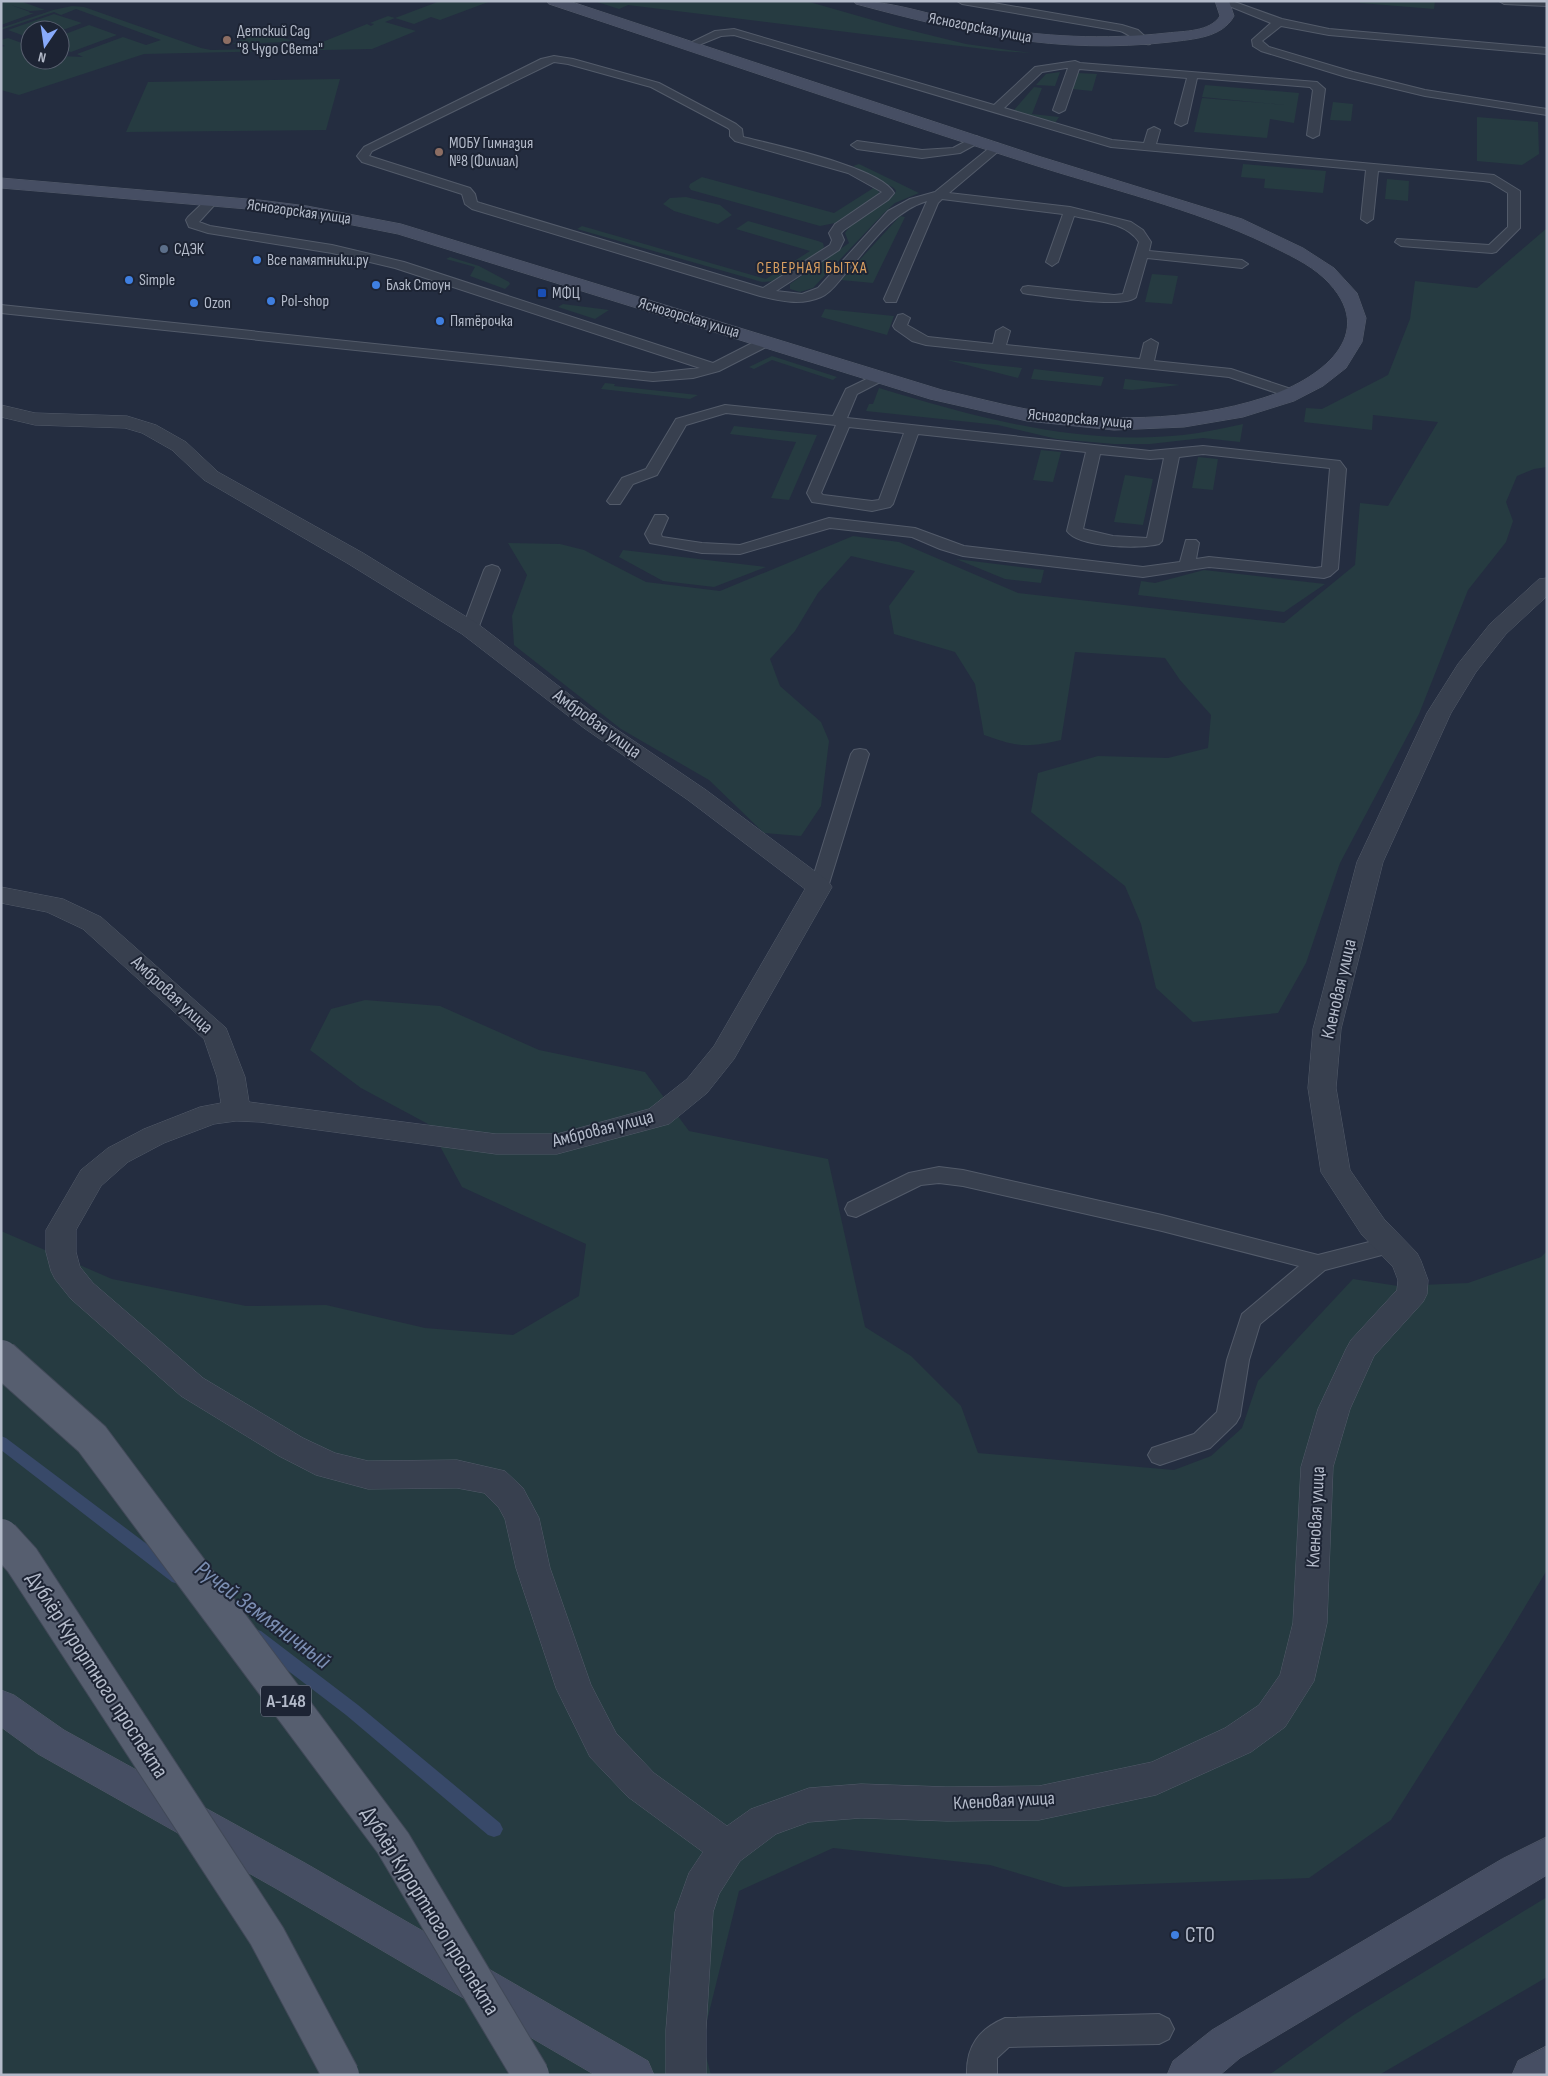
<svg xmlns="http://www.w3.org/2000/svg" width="1548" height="2076" viewBox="0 0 1548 2076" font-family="'Sofia Sans Condensed',sans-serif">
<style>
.green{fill:#263b41}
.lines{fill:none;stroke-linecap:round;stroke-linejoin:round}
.stream{fill:#384969;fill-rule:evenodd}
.lane-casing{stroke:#535b6a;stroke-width:2}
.street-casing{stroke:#535b6a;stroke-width:1}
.secondary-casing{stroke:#535b6a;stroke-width:1}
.lane{fill:#38404f;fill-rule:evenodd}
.street{fill:#38404f;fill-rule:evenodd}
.secondary{fill:#464e63;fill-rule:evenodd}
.primary-bridge-casing{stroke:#414958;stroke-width:38;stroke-linecap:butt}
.primary-bridge{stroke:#565e6f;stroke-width:36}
.education-dot{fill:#8d6e63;stroke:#1d2434;stroke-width:2}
.service-dot{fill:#5c6f8a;stroke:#1d2434;stroke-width:2}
.shop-dot{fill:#3f7fe0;stroke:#1d2434;stroke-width:2}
.transit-dot{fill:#1a4fb4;stroke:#1d2434;stroke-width:2}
.labels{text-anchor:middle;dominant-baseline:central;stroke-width:4;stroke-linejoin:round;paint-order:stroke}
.far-street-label{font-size:16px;fill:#b4bbca;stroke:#1d2434}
.far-poi-label{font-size:16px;fill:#b4bbca;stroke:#1d2434;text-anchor:start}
.far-neighbourhood-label{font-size:16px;letter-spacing:1px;fill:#d99f60;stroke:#1d2434}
.shield{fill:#1d2434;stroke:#878e9d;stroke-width:1}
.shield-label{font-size:18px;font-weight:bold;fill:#b4bbca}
.street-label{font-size:19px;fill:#b4bbca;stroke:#1d2434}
.near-street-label{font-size:22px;fill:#b4bbca;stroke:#1d2434}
.near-poi-label{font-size:22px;fill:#b4bbca;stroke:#1d2434;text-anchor:start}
.near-water-label{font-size:24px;font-style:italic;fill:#7b8eb2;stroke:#1d2434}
</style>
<rect width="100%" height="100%" fill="#242d40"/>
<!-- green -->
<path class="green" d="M 1,1 L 20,1 L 45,10 L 30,11 L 11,5 L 30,12 L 29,13 L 34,13 L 1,25 L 1,4 L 4,2 Z
M 440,1 L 491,1 L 440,20 L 431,17 L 414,24 L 395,18 Z
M 594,1 L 806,1 L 897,27 L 966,44 L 1031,53 L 1000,51 L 628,5 L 619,9 Z
M 1360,1 L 1435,1 L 1434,9 L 1360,3 Z
M 72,6 L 84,7 L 201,48 L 211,50 L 300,48 L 325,41 L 367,24 L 371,26 L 374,24 L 370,23 L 388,16 L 395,18 L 385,22 L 416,31 L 372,49 L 144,54 L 19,95 L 1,90 L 1,47 L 5,46 L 1,44 L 1,40 L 8,38 L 30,46 L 30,60 L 60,60 L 60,56 L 83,57 L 77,54 L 123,37 L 146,45 L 161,40 L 76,9 L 61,15 L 54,12 L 1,30 L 1,28 L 53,10 Z
M 54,14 L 82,23 L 60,31 L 30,30 L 30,38 L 8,30 Z
M 89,25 L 117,35 L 71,52 L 60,48 L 60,36 Z
M 263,34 L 291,40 L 286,42 L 232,44 L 249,36 Z
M 1060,72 L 1055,86 L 1036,85 L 1046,74 Z
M 1078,73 L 1097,74 L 1092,91 L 1072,89 Z
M 340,79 L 326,130 L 126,132 L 148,82 Z
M 1205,85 L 1299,93 L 1294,123 L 1270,119 L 1267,138 L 1194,132 L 1202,98 L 1286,105 L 1202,97 Z
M 1034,87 L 1042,88 L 1032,114 L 1059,117 L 1055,123 L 1020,114 L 1014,110 Z
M 1333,102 L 1353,104 L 1351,121 L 1330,120 Z
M 1477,117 L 1538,122 L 1539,154 L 1522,165 L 1477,161 Z
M 859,164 L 919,193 L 895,203 L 884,213 L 813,288 L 800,292 L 790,289 L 790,284 L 849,243 L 845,233 L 851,225 L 894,195 L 896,191 L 894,188 L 853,166 Z
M 1243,164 L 1326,171 L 1323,193 L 1264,188 L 1265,179 L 1241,177 Z
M 702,177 L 834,213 L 875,187 L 879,192 L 878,195 L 835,223 L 820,226 L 691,190 L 689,187 L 690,184 Z
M 1387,179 L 1409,181 L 1408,201 L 1385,199 Z
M 686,197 L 720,205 L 732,215 L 718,224 L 674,211 L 663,204 L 670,198 Z
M 900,216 L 905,217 L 873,283 L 841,280 Z
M 748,221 L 818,241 L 823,243 L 824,247 L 821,251 L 776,281 L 762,282 L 577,229 L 582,226 L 766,279 L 810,251 L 736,229 Z
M 1547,228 L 1547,467 L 1534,469 L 1517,476 L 1506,502 L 1513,521 L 1506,542 L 1468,590 L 1419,714 L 1340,863 L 1306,963 L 1278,1013 L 1193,1022 L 1156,988 L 1141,924 L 1125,886 L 1031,812 L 1038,773 L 1098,756 L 1168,758 L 1208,748 L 1211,715 L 1180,680 L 1165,658 L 1075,652 L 1061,740 C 1026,748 1018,747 984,735 L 975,684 L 955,652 L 894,634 L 889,606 L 915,571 L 851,556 L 818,593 L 795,631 L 770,659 L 780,686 L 821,722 L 829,741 L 821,806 L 801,836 L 764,833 L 709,780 L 621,729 L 514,645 L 512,616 L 527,575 L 508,543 L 560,544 L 584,550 L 646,582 L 720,591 L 853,536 L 899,542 L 1018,593 L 1284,623 L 1355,565 L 1360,503 L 1388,506 L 1438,422 L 1373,415 L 1372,430 L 1304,422 L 1306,408 L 1322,409 L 1388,375 L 1410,319 L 1415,281 L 1477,288 Z
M 450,257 L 479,266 L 509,282 L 510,284 L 505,289 L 470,276 L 475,267 L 446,259 Z
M 1152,274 L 1178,276 L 1172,304 L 1145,302 Z
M 563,304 L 609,310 L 595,319 L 558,307 Z
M 825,309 L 894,316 L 887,335 L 821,317 Z
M 772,356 L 837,377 L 833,380 L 772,360 L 754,369 L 749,367 Z
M 947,360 L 1022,368 L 1018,378 Z
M 1034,369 L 1104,377 L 1101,386 L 1031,379 Z
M 1125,379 L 1126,379 L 1180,385 L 1132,390 L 1123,389 Z
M 605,383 L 615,384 L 614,386 L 698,395 L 690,399 L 601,389 Z
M 879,388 C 978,418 1079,446 1183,435 C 1203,433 1223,428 1243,424 L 1240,442 L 1203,438 L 1150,444 L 1114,444 L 1057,439 L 998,425 L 866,411 L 869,404 L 873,404 Z
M 734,426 L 817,435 L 789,500 L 771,498 L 796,442 L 730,434 Z
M 1041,450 L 1061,452 L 1053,482 L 1033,480 Z
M 1198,457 L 1218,459 L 1213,490 L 1192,488 Z
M 1125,475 L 1153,479 L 1143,525 L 1114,522 Z
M 623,550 L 766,567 L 714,587 L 663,581 L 619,557 Z
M 956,559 L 1044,570 L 1041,583 L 1005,579 Z
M 1204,570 L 1325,584 L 1284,612 L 1138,595 L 1141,581 L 1155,583 Z
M 365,1000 L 440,1006 L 539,1050 L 645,1072 L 689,1131 L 828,1159 L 865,1327 L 911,1356 L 961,1406 L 978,1453 L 1174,1470 L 1211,1456 L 1242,1428 L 1258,1381 L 1353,1279 L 1398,1286 L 1468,1283 L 1541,1257 L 1547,1251 L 1547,1570 L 1505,1640 L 1391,1820 L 1309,1878 L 1064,1887 L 990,1865 L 833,1848 L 739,1891 L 702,2041 L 711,2075 L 1,2075 L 1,1231 L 112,1279 L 246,1306 L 326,1305 L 425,1328 L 513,1335 L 579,1296 L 586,1244 L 462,1187 L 428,1124 L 361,1088 L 310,1050 L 331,1009 Z
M 1547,1897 L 1547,1977 L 1379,2075 L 1269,2075 L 1352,2016 Z"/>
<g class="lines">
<!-- stream -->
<path class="stream" d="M 1,1436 L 6,1438 L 184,1572 L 186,1577 L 184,1582 L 178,1584 L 172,1582 L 1,1450 Z
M 255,1629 L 261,1631 L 358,1705 L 500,1823 L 503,1829 L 500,1835 L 494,1837 L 488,1835 L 346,1715 L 249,1641 L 247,1636 L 249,1631 Z"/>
<defs>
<path id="lane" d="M 957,1 L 982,1 L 1122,25 L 1138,30 L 1151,42 L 1150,44 C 1141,46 1130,34 1120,31 L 962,4 Z
M 1217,1 L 1232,1 L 1282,19 L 1329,29 L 1547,48 L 1547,54 L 1329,35 L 1281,26 L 1262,41 L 1269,47 L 1353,72 L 1425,90 L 1547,109 L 1547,115 L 1425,96 L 1346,77 L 1261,51 L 1253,46 L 1252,40 L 1271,23 Z
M 1499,1 L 1547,1 L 1547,6 L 1504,4 Z
M 734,29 L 994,105 L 1035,67 L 1075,61 L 1080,63 L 1317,82 L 1325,89 L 1319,135 L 1313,138 L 1307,135 L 1313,90 L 1310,87 L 1197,78 L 1187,123 L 1181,126 L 1175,123 L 1187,78 L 1079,69 L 1065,110 L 1059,113 L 1053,110 L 1068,68 L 1066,68 L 1042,72 L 1004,108 L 1112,140 L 1144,143 L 1148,130 L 1154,127 L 1160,130 L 1156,144 L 1494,175 L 1520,191 L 1520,228 L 1496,252 L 1492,253 L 1401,246 L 1395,242 L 1397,239 L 1489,245 L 1508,227 L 1508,193 L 1490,182 L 1483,181 L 1378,171 L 1373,219 L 1367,223 L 1361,219 L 1366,170 L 1111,147 L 734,35 L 721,36 L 689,49 L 684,46 L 715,31 Z
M 554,56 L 573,59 L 659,83 L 736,124 L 742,129 L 743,137 C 774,145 881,167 894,193 L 888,200 L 844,230 L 841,233 L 844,240 L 839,250 L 776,291 L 802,294 L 818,288 L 888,211 L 910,199 L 935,192 L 993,145 L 997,143 L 1003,147 L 1001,149 L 949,193 L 1070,207 L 1131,222 L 1143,230 L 1151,242 L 1149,251 L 1242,260 L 1248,264 L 1242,268 L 1147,258 L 1136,297 C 1126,309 1046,296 1028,294 L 1023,293 L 1021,290 L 1023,287 L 1028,286 L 1114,295 L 1123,294 L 1139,242 C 1126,222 1096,221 1074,216 L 1058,262 L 1052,266 L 1046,262 L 1063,214 L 942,199 L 938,203 L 896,302 L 886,302 L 884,299 L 927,201 C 891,212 869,247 845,274 C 838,282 831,293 821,297 C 801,306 780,301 760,296 L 472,209 L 465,204 L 462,194 L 362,162 L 357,156 L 364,147 L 541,59 ZM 554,62 L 568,64 L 651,87 L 728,128 L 730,130 L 730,136 L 735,141 L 848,173 L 882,192 L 835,224 L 829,233 L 832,240 L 830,245 L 763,288 L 480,203 L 477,202 L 475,194 L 470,188 L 369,156 L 372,151 Z
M 976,136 L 980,138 L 982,140 L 980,142 L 960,153 L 922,158 L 857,149 L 851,145 L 857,141 L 922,150 L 953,148 Z
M 212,197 L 218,201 L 199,222 L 210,226 L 332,245 L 404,262 L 713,363 L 760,339 L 765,338 L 772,342 L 770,345 L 719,371 L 693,378 L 653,381 L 1,313 L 1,305 L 653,373 L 700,368 L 395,268 L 332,253 L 208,233 L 189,227 L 186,220 L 188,217 L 208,198 Z
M 903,314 L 910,318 L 907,325 L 928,337 L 993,344 L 996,331 L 1003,327 L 1010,331 L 1006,345 L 1140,359 L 1144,343 L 1151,339 L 1158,343 L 1154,361 L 1231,369 L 1297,391 L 1299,394 L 1292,398 L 1229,377 L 926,345 L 912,341 L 895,329 L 893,326 L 898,315 Z
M 879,373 L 884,374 L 886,377 L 884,380 L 857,394 L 847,418 L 1150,451 L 1203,446 L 1340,461 L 1346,469 L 1338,569 L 1330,576 L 1324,578 L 1209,567 L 1143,577 L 963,556 L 940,549 L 912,537 L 830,528 L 740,554 L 702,553 L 650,543 L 645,534 L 655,515 L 665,515 L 668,518 L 661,534 L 662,537 L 702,543 L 740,545 L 829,518 L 915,528 L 964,546 L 1143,567 L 1180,562 L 1186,540 L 1196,540 L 1199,543 L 1196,559 L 1209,557 L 1315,568 L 1322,567 L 1330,468 L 1203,454 L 1179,457 L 1162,541 L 1159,544 C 1141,549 1079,548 1067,531 L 1086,452 L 918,434 L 893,504 L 890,507 L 872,511 L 812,502 L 807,493 L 836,425 L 726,413 L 686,425 L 657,475 L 633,484 L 620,504 L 610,504 L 607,501 L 622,478 L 646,469 L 676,419 L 725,405 L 833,416 L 846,389 ZM 849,427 L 904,433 L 879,500 L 872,501 L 823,495 L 821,493 ZM 1100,454 L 1150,459 L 1164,458 L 1147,538 L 1113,536 L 1083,529 Z
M 492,565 L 498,567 L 500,570 L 478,629 L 476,632 L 464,632 L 462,629 L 484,570 L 486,567 Z
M 860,749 L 866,750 L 869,754 L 828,887 L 826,891 L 819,893 L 812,891 L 810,887 L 851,754 L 854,750 Z
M 939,1167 L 963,1170 L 1162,1215 L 1318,1255 L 1389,1237 L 1397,1239 L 1400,1245 L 1397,1251 L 1325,1270 L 1260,1324 L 1249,1360 L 1240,1416 L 1236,1423 L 1210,1448 L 1160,1465 L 1152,1462 L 1148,1455 L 1152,1448 L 1194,1434 L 1217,1412 L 1227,1360 L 1242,1314 L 1299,1266 L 1162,1231 L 963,1186 L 939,1183 L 921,1185 L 856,1217 L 848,1215 L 845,1209 L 848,1203 L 909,1173 Z
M 1159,2014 L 1169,2019 L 1174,2029 L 1169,2039 L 1159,2044 L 1009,2047 L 997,2058 L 997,2075 L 967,2075 C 966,2046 979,2029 1005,2018 Z"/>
<path id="street" d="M 1,405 L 35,413 L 127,416 L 156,425 L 186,442 L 218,472 L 363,553 L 478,624 L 600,718 L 706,790 L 828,881 L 832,887 L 734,1059 L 707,1093 L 669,1124 L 557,1154 L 496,1154 L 260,1122 L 236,1121 L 214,1124 L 164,1143 L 128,1162 L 101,1186 L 76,1230 L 76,1252 L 80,1267 L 93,1283 L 203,1378 L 303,1438 L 335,1453 L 368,1461 L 457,1460 L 505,1471 L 523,1488 L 539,1518 L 550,1568 L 591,1685 L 616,1733 L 654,1773 L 727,1826 L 751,1809 L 809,1788 L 861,1784 L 947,1787 L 1039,1786 L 1152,1762 L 1225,1728 L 1259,1705 L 1280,1675 L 1293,1623 L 1301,1467 L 1318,1409 L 1346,1349 L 1351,1340 L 1397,1290 L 1398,1280 L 1393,1267 L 1362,1235 L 1321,1172 L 1308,1088 L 1313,1029 L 1357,862 L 1427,713 L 1458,664 L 1490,624 L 1539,579 L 1547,578 L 1547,596 L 1506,634 L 1476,672 L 1451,713 L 1383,862 L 1341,1029 L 1336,1088 L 1350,1170 L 1384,1219 L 1417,1253 L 1421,1261 L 1428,1280 L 1427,1294 L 1423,1302 L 1374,1356 L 1350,1409 L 1333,1467 L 1327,1623 L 1314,1681 L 1285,1727 L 1251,1752 L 1156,1795 L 1039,1820 L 947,1821 L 861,1818 L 809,1822 L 776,1834 L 740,1861 L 719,1894 L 713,1912 L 706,2030 L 706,2075 L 666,2075 L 666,2030 L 675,1912 L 689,1873 L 703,1852 L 628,1797 L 590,1757 L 556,1688 L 516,1568 L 505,1519 L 499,1508 L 484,1493 L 457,1488 L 368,1489 L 316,1475 L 279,1456 L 181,1396 L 71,1299 L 55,1279 L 51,1271 L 46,1252 L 46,1230 L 81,1170 L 108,1148 L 144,1129 L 200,1107 L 221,1103 L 217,1077 L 204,1039 L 159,998 L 83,929 L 47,912 L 1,903 L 1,887 L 63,899 L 101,917 L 226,1028 L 245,1077 L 249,1102 L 496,1134 L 557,1134 L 649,1109 L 687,1079 L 714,1046 L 805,889 L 688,800 L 584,728 L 462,634 L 347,563 L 204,480 L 172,450 L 142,433 L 125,428 L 35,425 L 1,417 Z"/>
<path id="secondary" d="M 547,1 L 569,1 L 1038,156 L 1242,219 L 1303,248 L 1334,268 L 1357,293 L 1366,318 L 1362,342 L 1346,368 L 1323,386 L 1294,401 L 1243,417 L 1184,427 L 1114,430 L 1027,421 L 930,399 L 398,234 L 307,216 L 259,210 L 1,188 L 1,178 L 259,200 L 307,206 L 401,224 L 942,390 C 970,396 998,404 1026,409 C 1104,422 1188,422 1263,398 C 1317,381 1384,335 1324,278 C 1308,263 1287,254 1267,244 C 1192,208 1108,189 1028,163 C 868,112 709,57 549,4 Z
M 854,1 C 897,1 939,18 981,26 C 1043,37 1104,40 1167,33 C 1184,31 1210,32 1220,16 L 1215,1 L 1229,1 L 1234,16 C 1222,38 1193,39 1170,42 C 1056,55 965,33 856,4 Z
M 1,1690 L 14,1695 L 64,1730 L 305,1863 L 648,2061 L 654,2075 L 595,2075 L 277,1889 L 38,1754 L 1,1727 Z
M 1547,1837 L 1547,1875 L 1240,2058 L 1220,2075 L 1167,2075 L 1173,2061 L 1212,2030 L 1502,1859 Z
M 1547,2046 L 1547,2075 L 1512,2075 L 1518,2061 Z"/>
</defs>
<!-- lane casing -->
<use href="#lane" class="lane-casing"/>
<!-- street casing -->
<use href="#street" class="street-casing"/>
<!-- secondary casing -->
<use href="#secondary" class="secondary-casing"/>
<!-- lane -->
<use href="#lane" class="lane"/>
<!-- street -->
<use href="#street" class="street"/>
<!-- secondary -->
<use href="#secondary" class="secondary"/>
<defs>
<path id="primary-bridge" d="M 1,1358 L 92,1439 L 393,1843 L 531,2075
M 1,1537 L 22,1560 L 267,1936 L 341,2075"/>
</defs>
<!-- primary-bridge casing -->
<use href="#primary-bridge" class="primary-bridge-casing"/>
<!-- primary-bridge -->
<use href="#primary-bridge" class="primary-bridge"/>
</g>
<!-- markers -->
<g class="education-dot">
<circle cx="227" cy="40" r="5"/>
<circle cx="439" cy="152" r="5"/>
</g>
<circle class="service-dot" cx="164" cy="249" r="5"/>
<g class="shop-dot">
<circle cx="257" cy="260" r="5"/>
<circle cx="129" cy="280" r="5"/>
<circle cx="376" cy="285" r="5"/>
<circle cx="271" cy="301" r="5"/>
<circle cx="194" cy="303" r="5"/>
<circle cx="440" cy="321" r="5"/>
<circle cx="1175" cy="1935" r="5"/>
</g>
<rect class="transit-dot" x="537" y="288" width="10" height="10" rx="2.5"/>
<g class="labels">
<!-- far-street labels -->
<g class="far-street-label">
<text transform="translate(980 28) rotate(11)">Ясногорская улица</text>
<text transform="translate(299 212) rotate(8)">Ясногорская улица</text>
<text transform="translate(689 318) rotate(17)">Ясногорская улица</text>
<text transform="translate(1080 419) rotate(5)">Ясногорская улица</text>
</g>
<!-- far-poi labels -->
<g class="far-poi-label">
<text x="237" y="31">Детский Сад<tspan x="237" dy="18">"8 Чудо Света"</tspan></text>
<text x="449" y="143">МОБУ Гимназия<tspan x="449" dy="18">№8 (Филиал)</tspan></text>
<text x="174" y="249">СДЭК</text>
<text x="267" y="260">Все памятники.ру</text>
<text x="139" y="280">Simple</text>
<text x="386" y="285">Блэк Стоун</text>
<text x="552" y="293">МФЦ</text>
<text x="281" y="301">Pol-shop</text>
<text x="204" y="303">Ozon</text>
<text x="450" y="321">Пятёрочка</text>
</g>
<!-- far-neighbourhood labels -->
<g class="far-neighbourhood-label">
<text x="812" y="268">СЕВЕРНАЯ БЫТХА</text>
</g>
<!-- shield labels -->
<rect class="shield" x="261" y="1685.5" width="50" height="31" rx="4"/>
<g class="shield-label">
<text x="286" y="1701">А-148</text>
</g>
<!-- street labels -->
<g class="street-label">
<text transform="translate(597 724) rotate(36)">Амбровая улица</text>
<text transform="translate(1339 989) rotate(-77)">Кленовая улица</text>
<text transform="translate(172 995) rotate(43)">Амбровая улица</text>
<text transform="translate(603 1129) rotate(-14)">Амбровая улица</text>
<text transform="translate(1316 1517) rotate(-87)">Кленовая улица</text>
<text transform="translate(1004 1801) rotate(-3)">Кленовая улица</text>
</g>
<!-- near-street labels -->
<g class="near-street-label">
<text transform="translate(97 1675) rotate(57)">Дублёр Курортного проспекта</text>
<text transform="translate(430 1911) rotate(58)">Дублёр Курортного проспекта</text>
</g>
<!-- near-poi labels -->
<g class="near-poi-label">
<text x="1185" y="1935">СТО</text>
</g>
<!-- near-water labels -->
<g class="near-water-label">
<text transform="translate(263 1615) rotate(37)">Ручей Земляничный</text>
</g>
</g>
<!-- border -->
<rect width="1548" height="2076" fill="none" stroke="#b4bbca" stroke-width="5"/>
<!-- north arrow -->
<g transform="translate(45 45) rotate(193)"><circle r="24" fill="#1d2434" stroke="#596070"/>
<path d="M0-4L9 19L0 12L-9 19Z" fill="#88aafb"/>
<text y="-8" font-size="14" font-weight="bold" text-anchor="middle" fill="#b4bbca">N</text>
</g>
</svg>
